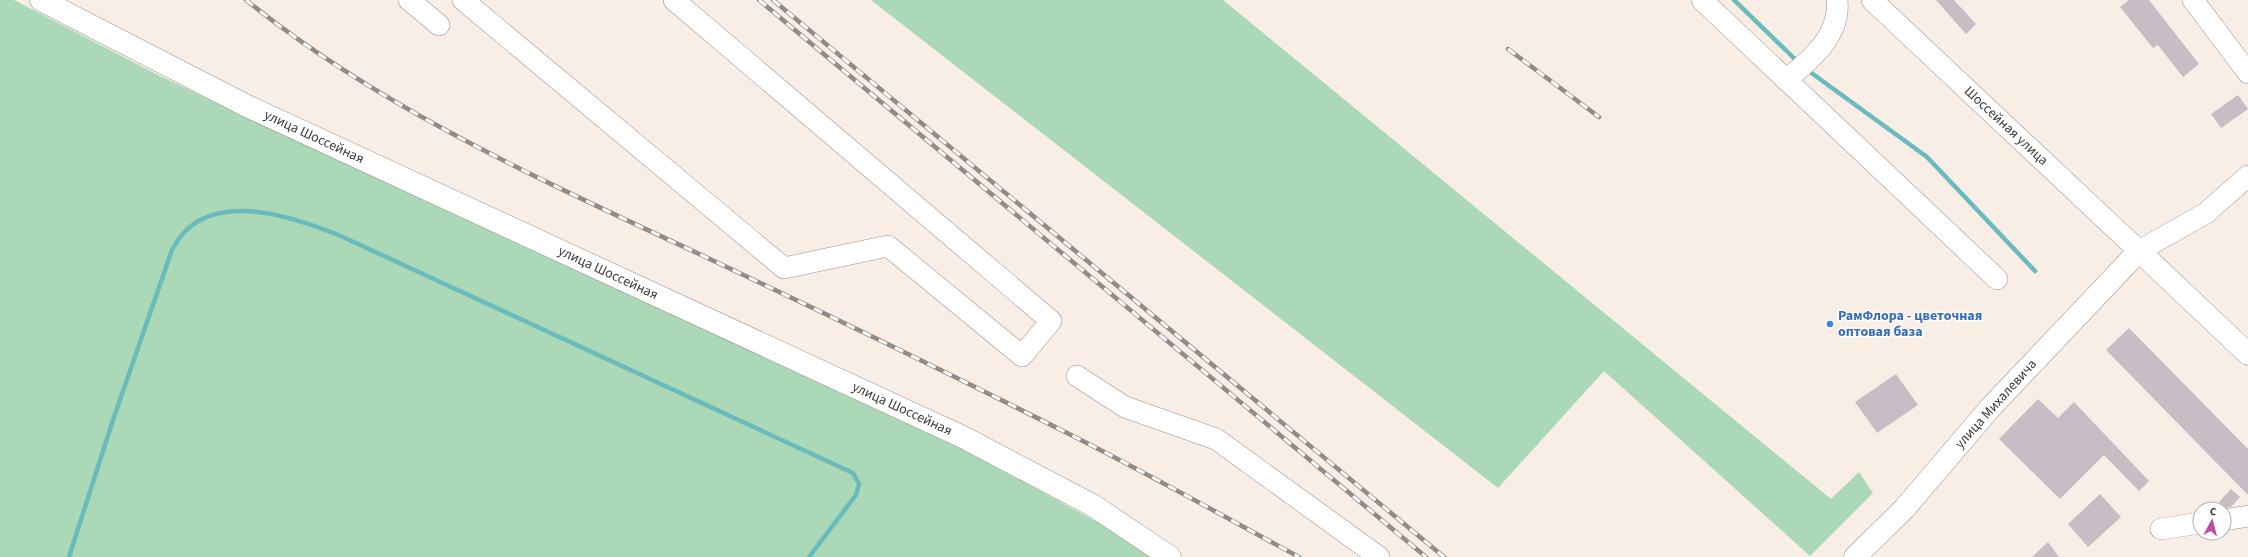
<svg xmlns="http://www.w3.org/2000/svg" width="2248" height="557" viewBox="0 0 2248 557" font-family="'Source Sans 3',sans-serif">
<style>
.green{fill:#abd8b6}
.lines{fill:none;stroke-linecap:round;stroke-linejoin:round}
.stream{stroke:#69bbbd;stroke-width:4.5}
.building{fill:#c7bdc4}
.minor-casing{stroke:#9c918b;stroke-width:22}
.major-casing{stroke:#9c918b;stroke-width:23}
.minor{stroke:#fff;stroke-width:21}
.major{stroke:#fff;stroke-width:22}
.rail-casing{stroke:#938b86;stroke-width:4.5}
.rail{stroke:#fff;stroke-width:3;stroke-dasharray:9;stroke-linecap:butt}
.shop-dot{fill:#3f7fe0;stroke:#fff;stroke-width:1.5}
.labels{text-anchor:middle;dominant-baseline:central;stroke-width:3;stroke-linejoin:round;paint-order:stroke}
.street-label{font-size:14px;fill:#3e3936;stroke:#fff}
.shop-label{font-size:14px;font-weight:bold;fill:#366cbe;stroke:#fff;text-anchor:start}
</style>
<rect width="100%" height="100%" fill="#f9eee6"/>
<!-- green -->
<path class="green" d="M 0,0 L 14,0 L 158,75 L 286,136 L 615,287 L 964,450 L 1101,524 L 1150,557 L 0,557 Z
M 871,0 L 1223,0 L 1831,499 L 1859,472 L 1873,493 L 1810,556 L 1604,371 L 1498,488 Z"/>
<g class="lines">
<!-- stream -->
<path class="stream" d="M 1734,0 L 1799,63
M 1806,69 L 1927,157 L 2035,271
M 69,557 L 113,420 L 172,250 C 204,185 292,216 343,237 L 853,473 L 859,484 L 856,495 L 809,557"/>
</g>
<!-- building -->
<path class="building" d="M 1936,0 L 1954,0 L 1976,24 L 1966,34 Z
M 2129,0 L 2149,0 L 2199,64 L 2183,77 L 2158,45 L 2153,48 L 2120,7 Z
M 2238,95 L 2248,109 L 2221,128 L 2211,114 Z
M 2129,328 L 2248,449 L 2248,495 L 2106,350 Z
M 1896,374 L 1918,405 L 1877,433 L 1855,402 Z
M 2038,399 L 2058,418 L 2074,402 L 2149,481 L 2139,491 L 2104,455 L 2060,499 L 1999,439 Z
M 2231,489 L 2240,497 L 2231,507 L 2225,508 L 2219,502 Z
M 2100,494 L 2121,517 L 2088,547 L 2068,524 Z
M 2048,542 L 2059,557 L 2032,557 Z"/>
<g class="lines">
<defs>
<path id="minor" d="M 409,0 L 439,25
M 463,0 L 784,268 L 888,246 L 1022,356 L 1051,321 L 674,0
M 1702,0 L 1997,279
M 1872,0 L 2139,251 L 2206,213 L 2248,176
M 2193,0 L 2248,73
M 1786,80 C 1810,60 1841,36 1837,0
M 1077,376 L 1125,407 L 1216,439 L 1379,557
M 2224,520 L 2248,516
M 2161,529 L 2200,523"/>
<path id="major" d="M 41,0 L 247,106 L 963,437 L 1094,506 L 1170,557
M 1855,557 L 1904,509 L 1991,407 L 2139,251 L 2248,354"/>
</defs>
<!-- minor casing -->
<use href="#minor" class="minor-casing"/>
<!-- major casing -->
<use href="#major" class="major-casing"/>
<!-- minor -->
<use href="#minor" class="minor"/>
<!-- major -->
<use href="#major" class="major"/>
<defs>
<path id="rail" d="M 246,0 C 396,121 581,197 754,280 C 862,331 970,384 1077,438 C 1152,476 1225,517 1299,557
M 759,0 L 1426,557
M 773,0 L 1444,557
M 1508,49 L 1599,117"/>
</defs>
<!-- rail casing -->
<use href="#rail" class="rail-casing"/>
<!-- rail -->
<use href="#rail" class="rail"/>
</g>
<!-- markers -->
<circle class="shop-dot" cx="1830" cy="324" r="4"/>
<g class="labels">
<!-- street labels -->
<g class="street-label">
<text transform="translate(2006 126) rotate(43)">Шоссейная улица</text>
<text transform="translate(314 137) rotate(25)">улица Шоссейная</text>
<text transform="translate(608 273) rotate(25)">улица Шоссейная</text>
<text transform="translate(1996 404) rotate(-48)">улица Михалевича</text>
<text transform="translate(902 409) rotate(25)">улица Шоссейная</text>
</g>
<!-- shop labels -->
<g class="shop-label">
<text x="1838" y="316">РамФлора - цветочная<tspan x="1838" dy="16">оптовая база</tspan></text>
</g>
</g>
<!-- north arrow -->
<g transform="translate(2212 521) rotate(7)"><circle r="19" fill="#ffffff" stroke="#b2b0af"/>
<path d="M0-3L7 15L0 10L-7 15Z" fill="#bd4ba5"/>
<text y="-6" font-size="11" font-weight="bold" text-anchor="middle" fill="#3e3936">С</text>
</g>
</svg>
